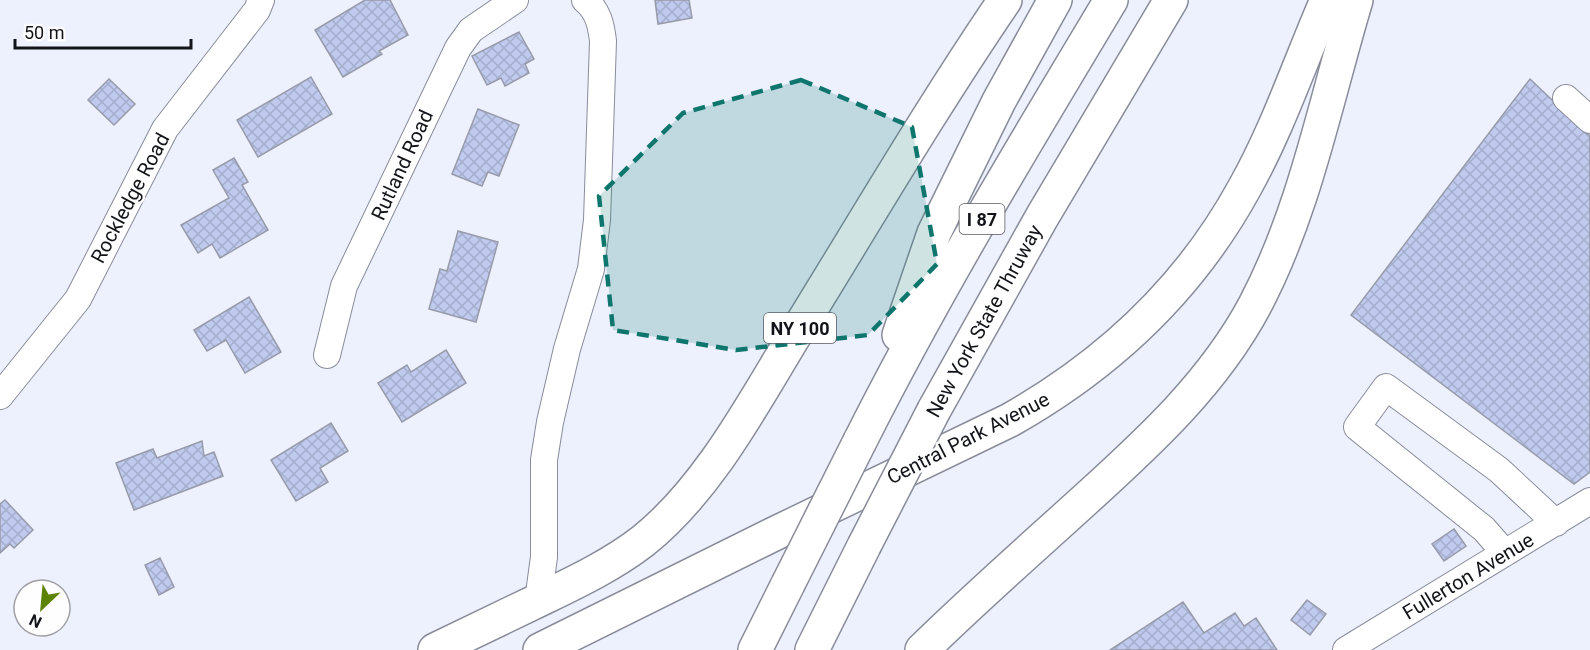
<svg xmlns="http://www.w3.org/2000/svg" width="1590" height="650" viewBox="0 0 1590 650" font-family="Roboto,sans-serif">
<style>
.building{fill:url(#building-cross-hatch);stroke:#979ba9;stroke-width:1.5}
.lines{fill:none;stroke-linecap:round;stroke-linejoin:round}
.minor-casing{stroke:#888c9a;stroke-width:28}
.major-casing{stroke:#888c9a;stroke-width:36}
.highway-casing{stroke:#888c9a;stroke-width:36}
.minor{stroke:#fff;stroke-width:26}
.major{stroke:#fff;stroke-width:33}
.highway{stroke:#fff;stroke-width:33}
.highway-bridge-casing{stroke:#888c9a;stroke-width:36;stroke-linecap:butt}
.highway-bridge{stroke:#fff;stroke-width:33}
.marked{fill:#0f766e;fill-opacity:0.2;stroke:#0f766e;stroke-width:4.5;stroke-dasharray:12 8;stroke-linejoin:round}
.labels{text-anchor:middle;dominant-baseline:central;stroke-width:5;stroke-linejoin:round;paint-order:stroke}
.shield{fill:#fefefe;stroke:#595a5e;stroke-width:1.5}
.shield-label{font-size:18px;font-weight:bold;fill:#121419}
.street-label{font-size:20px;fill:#121419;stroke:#fefefe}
</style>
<defs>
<pattern id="building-cross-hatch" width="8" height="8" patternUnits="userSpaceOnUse" patternTransform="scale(1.5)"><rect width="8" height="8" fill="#c0caee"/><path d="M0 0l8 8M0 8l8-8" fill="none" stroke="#a4adcc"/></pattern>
</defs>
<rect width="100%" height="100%" fill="#edf0fd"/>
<!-- building -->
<path class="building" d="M 365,0 L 390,0 L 408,35 L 379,51 L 382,54 L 343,77 L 315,30 Z
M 655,0 L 689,0 L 692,18 L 658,24 Z
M 519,32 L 534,59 L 525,64 L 529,73 L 505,86 L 501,78 L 487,85 L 472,56 Z
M 311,77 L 332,114 L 258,157 L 237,120 Z
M 109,79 L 135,104 L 114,125 L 88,100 Z
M 1530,79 L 1590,136 L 1590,472 L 1574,484 L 1351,315 Z
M 478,109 L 519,125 L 499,176 L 488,172 L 482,186 L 452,174 Z
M 234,158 L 248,182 L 242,185 L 268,230 L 220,258 L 212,244 L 198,253 L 181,225 L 229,198 L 213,170 Z
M 458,231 L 498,242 L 476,322 L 429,309 L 440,269 L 447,271 Z
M 249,297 L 281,352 L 245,373 L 226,340 L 207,351 L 194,330 Z
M 446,350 L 466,383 L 402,422 L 378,383 L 407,365 L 411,372 Z
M 331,423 L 348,451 L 320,468 L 328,482 L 296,501 L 271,460 Z
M 202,441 L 204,456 L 214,452 L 223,476 L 134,510 L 116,463 L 153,449 L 157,458 Z
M 5,500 L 33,530 L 14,548 L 10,544 L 0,553 L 0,504 Z
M 1454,529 L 1466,546 L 1444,561 L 1432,544 Z
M 160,558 L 174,587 L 159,595 L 145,565 Z
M 1307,600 L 1326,614 L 1310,635 L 1291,620 Z
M 1183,602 L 1204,633 L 1235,613 L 1244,626 L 1256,618 L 1277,650 L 1110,650 Z"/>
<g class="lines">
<defs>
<path id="minor" d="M 1566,98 L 1590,120
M 327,355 L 344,286 L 458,48 L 471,30 L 515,0
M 0,396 L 78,299 L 165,129 L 257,10 L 261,0
M 1505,553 L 1484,529 L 1357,427 L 1386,387 L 1499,470 L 1556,523
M 538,601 L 544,557 L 544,460 L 550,422 L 567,349 L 591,269 L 597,220 L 603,41 C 601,24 598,11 585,0
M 1346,650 L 1590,501"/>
<path id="major" d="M 435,650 C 470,633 505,616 541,599 C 576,582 612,565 643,541 C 707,490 751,407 793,338 C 863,225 930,110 1005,0
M 540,650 L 776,533 L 1010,420 C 1109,364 1190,288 1245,187 C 1278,128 1300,62 1327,0"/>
<path id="highway" d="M 899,335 L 934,233 L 999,101 L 1055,0
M 934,410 L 1042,217 L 1171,0
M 860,441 C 936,290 1024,145 1111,0
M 755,650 L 788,584
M 812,650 L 864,546
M 922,650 C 975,598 1031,549 1086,499 C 1150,441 1214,382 1255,305 C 1305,210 1325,103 1356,0"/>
</defs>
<!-- minor casing -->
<use href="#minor" class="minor-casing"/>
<!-- major casing -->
<use href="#major" class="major-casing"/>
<!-- highway casing -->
<use href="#highway" class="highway-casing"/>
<!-- minor -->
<use href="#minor" class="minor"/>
<!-- major -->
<use href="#major" class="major"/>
<!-- highway -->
<use href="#highway" class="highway"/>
<defs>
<path id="highway-bridge" d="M 864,546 L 934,410
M 788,584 L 860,441"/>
</defs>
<!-- highway-bridge casing -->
<use href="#highway-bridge" class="highway-bridge-casing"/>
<!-- highway-bridge -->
<use href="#highway-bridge" class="highway-bridge"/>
</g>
<!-- marked area -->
<path class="marked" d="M 801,80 L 912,127 L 937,264 L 868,335 L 736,350 L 613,330 L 599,196 L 683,113 Z"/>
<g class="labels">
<!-- shield labels -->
<g class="shield">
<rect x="959.5" y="204" width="45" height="30" rx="4.5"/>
<rect x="764" y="313" width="72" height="30" rx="4.5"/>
</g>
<g class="shield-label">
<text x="982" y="219">I 87</text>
<text x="800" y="328">NY 100</text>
</g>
<!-- street labels -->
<g class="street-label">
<text transform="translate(402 165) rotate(-65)">Rutland Road</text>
<text transform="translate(130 198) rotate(-62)">Rockledge Road</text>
<text transform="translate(984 321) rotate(-61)">New York State Thruway</text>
<text transform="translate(968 438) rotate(-27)">Central Park Avenue</text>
<text transform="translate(1468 576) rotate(-31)">Fullerton Avenue</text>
</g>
</g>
<!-- north arrow -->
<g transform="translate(42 608) rotate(206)"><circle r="28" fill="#fefefe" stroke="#a0a0a2" stroke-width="1.5"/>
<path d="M0-4.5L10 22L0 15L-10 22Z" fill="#5c8305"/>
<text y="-9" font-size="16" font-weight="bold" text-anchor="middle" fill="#121419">N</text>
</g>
<!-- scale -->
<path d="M15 39v9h176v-9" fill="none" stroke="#121419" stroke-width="3"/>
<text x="24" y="39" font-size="18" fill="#121419" stroke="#fefefe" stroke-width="4.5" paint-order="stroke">50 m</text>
</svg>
